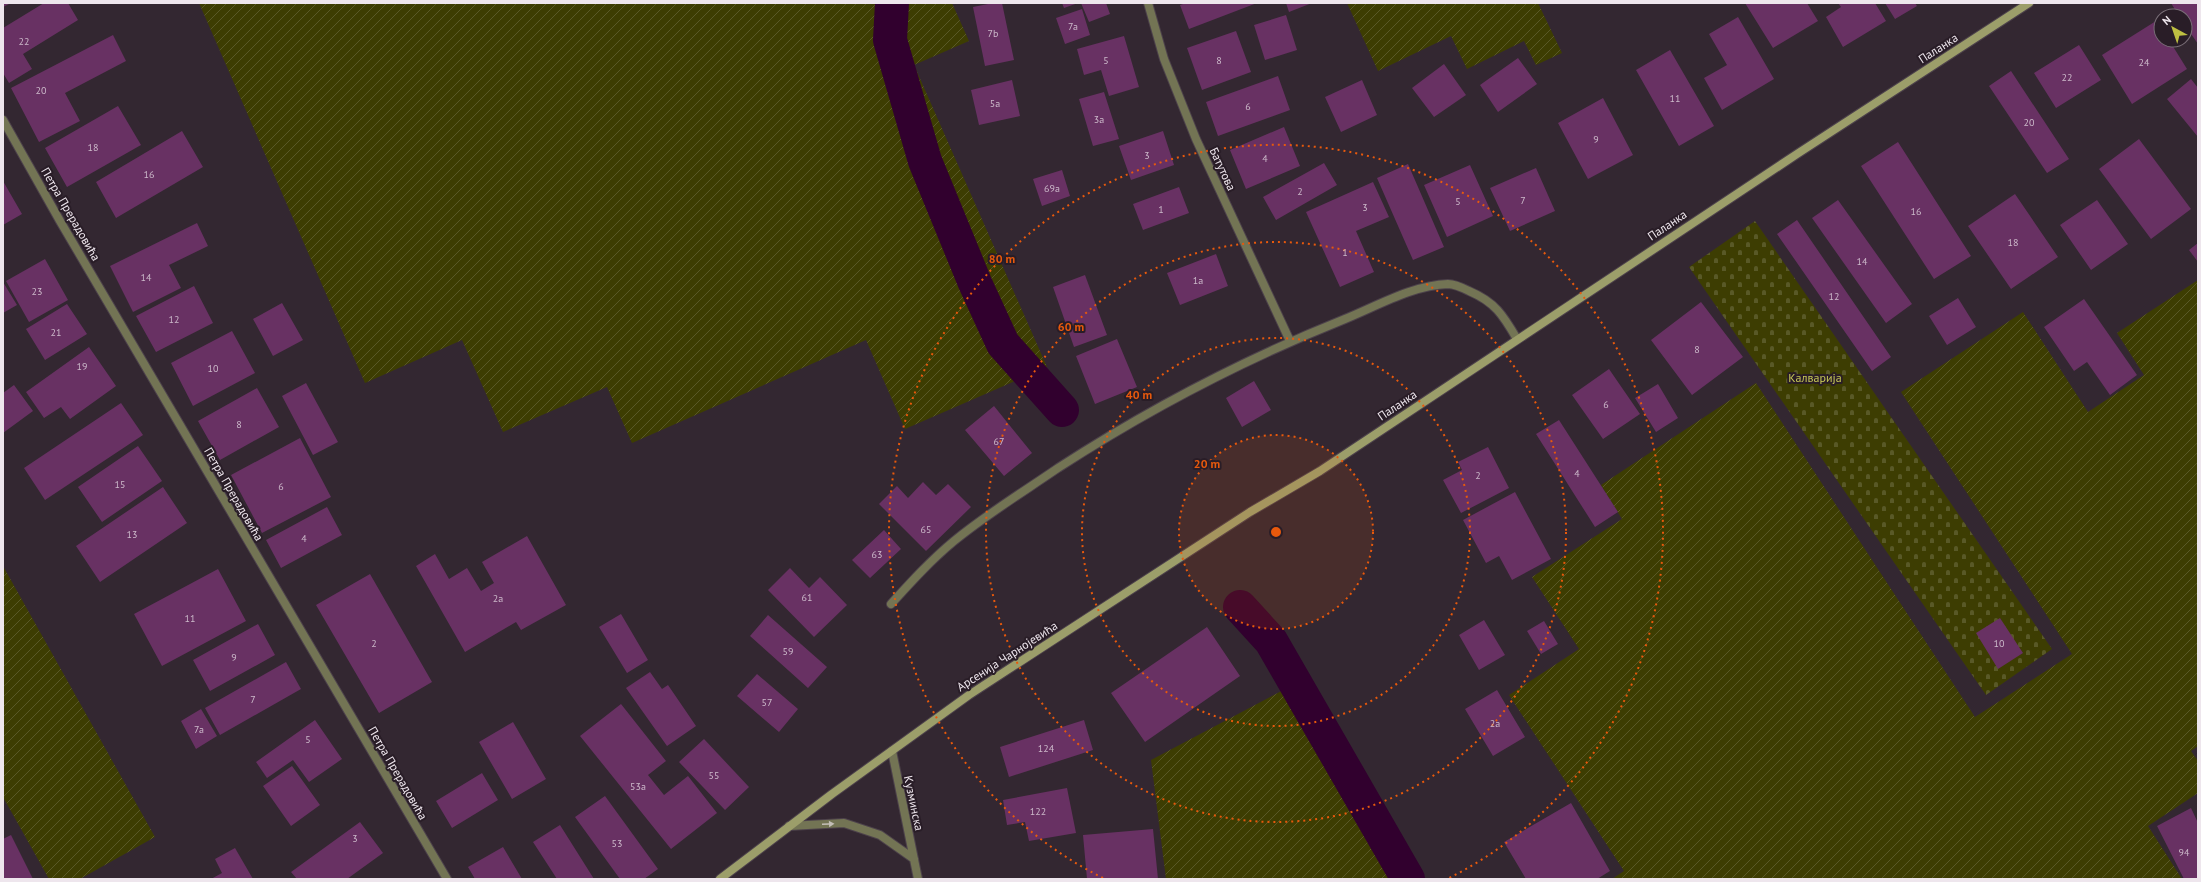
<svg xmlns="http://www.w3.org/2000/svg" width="2201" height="882" viewBox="0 0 2201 882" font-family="'PT Sans',sans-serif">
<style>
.cemetery{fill:url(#cemetery-stones)}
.garden{fill:url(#garden-furrows)}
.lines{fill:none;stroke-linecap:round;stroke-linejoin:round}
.canal{stroke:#31002e;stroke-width:34}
.building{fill:#683163}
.minor-casing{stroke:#4d424b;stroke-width:10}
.secondary-casing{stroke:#4d424b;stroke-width:10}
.minor{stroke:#737454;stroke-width:8}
.secondary{stroke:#9c9e6a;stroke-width:8}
.oneway{fill:#c3beb7}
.ring{fill:none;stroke:#e8590c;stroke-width:2;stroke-dasharray:2 4}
.labels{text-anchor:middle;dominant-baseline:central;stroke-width:4;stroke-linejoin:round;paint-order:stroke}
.number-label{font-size:10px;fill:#ccb9ca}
.street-label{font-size:12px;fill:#eee6ed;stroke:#291d27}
.park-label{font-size:12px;fill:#c6c757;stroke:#291d27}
.centre{fill:#e8590c;stroke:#291d27;stroke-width:2}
.ring-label{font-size:12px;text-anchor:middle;font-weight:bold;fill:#e8590c;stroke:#291d27;stroke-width:4;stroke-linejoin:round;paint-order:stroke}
</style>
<defs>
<pattern id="cemetery-stones" width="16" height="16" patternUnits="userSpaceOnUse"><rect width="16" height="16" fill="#3d3d02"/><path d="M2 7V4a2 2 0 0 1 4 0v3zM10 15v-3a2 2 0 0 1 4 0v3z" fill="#595927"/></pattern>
<pattern id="garden-furrows" width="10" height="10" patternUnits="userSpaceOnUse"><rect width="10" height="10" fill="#3d3d02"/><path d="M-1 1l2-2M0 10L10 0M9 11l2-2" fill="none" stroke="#595927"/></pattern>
</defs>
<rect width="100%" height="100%" fill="#332731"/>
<!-- cemetery -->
<path class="cemetery" d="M 1755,221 L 2052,649 L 1986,695 L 1689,267 Z"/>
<!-- garden -->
<path class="garden" d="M 199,3 L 952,3 L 969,41 L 914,65 L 1047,367 L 905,429 L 866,340 L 632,443 L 607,387 L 503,432 L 462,340 L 365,383 Z
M 1347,3 L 1538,3 L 1562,53 L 1536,65 L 1524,41 L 1467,69 L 1451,36 L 1378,71 Z
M 2198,280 L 2198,746 L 2191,751 L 2198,761 L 2198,793 L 2148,826 L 2182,879 L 1612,879 L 1624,871 L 1509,695 L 1579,649 L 1532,577 L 1622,519 L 1601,485 L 1756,383 L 1975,717 L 2072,654 L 1901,392 L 2023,312 L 2088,412 L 2144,375 L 2117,333 Z
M 3,566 L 155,837 L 80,879 L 49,879 L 3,797 Z
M 1289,687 L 1390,879 L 1166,879 L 1151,760 Z"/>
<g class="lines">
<!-- canal -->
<path class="canal" d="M 892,3 L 890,40 L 925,161 L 975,283 L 1003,344 L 1062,410
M 1240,607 L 1271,641 L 1408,879"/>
</g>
<!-- building -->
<path class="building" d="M 3,3 L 11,3 L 3,7 Z
M 44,3 L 68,3 L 78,20 L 23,54 L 32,69 L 9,83 L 3,73 L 3,28 Z
M 993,3 L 1002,3 L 1014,60 L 985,66 L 973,7 Z
M 1062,3 L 1078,3 L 1064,8 Z
M 1081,3 L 1106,3 L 1110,14 L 1089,22 Z
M 1186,3 L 1257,3 L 1189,29 L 1180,5 Z
M 1286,3 L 1312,3 L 1289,12 Z
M 1745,3 L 1807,3 L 1818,21 L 1773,48 Z
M 1838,3 L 1875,3 L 1886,21 L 1843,47 L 1826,17 L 1841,7 Z
M 1885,3 L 1915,3 L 1917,6 L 1895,19 Z
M 2171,3 L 2198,3 L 2198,44 L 2185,25 L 2185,16 L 2179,16 Z
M 1082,9 L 1090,35 L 1065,44 L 1056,18 Z
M 1286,15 L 1297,50 L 1265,60 L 1254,25 Z
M 1738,17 L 1774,79 L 1722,110 L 1704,78 L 1727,65 L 1709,34 Z
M 2156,21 L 2161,28 L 2161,40 L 2169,40 L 2187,69 L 2132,104 L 2102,55 Z
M 1236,31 L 1251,72 L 1202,90 L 1187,48 Z
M 113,35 L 126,61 L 65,93 L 80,121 L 39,142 L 11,88 Z
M 1124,36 L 1139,87 L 1109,96 L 1101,70 L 1084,75 L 1077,49 Z
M 2079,45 L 2101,80 L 2056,108 L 2034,73 Z
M 1670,50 L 1714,126 L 1679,146 L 1636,70 Z
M 1518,58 L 1537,84 L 1498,112 L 1480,85 Z
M 1444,64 L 1466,95 L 1434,117 L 1412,88 Z
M 2011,71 L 2069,159 L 2047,173 L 1989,86 Z
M 1278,76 L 1290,110 L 1218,136 L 1206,102 Z
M 2191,79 L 2198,88 L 2198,137 L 2167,99 Z
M 1012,80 L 1020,116 L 979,125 L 971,90 Z
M 1362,80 L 1377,115 L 1341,132 L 1325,97 Z
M 1104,92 L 1119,139 L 1093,146 L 1079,99 Z
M 1603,98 L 1633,155 L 1588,179 L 1558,123 Z
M 118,106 L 141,145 L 67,187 L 45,148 Z
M 1284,127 L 1300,166 L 1246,189 L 1230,150 Z
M 182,131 L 203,167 L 116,218 L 96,182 Z
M 1163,131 L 1174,165 L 1131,180 L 1119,146 Z
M 2139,139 L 2191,209 L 2151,239 L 2099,169 Z
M 1898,142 L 1971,256 L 1934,279 L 1861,166 Z
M 1324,163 L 1337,185 L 1276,220 L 1263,197 Z
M 1408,164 L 1444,247 L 1413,260 L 1377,178 Z
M 1470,165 L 1493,216 L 1447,237 L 1424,185 Z
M 1536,168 L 1555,211 L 1510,231 L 1490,188 Z
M 1062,170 L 1070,196 L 1042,206 L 1033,179 Z
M 3,181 L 22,214 L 3,225 Z
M 1373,182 L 1389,217 L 1356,231 L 1374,272 L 1340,287 L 1306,212 Z
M 1179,187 L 1189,213 L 1143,230 L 1133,204 Z
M 2015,194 L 2058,257 L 2011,289 L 1968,226 Z
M 1838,200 L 1912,304 L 1886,323 L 1812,218 Z
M 2097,200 L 2128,244 L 2091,270 L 2060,225 Z
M 1797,220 L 1891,357 L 1872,371 L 1777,234 Z
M 197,223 L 208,246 L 169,265 L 181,288 L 133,312 L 110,266 Z
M 2198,243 L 2198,262 L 2189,250 Z
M 1216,254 L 1228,286 L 1180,305 L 1167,273 Z
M 45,259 L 68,300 L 29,322 L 6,281 Z
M 1085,275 L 1107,335 L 1074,347 L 1053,287 Z
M 3,282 L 17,305 L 3,313 Z
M 194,286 L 213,323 L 156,352 L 136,316 Z
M 1958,298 L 1976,327 L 1947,345 L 1929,316 Z
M 2084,299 L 2137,375 L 2110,395 L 2087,362 L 2074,371 L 2044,327 Z
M 1701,302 L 1743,357 L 1692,395 L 1651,340 Z
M 282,303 L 303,340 L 273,356 L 253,319 Z
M 67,304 L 87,334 L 45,360 L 26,329 Z
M 232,331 L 255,373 L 193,406 L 171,363 Z
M 1117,339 L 1137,387 L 1095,404 L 1076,356 Z
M 89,347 L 116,386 L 70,419 L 61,407 L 44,418 L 26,392 Z
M 1609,369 L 1640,414 L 1603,439 L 1572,395 Z
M 1254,381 L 1271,410 L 1242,427 L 1226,398 Z
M 306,383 L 338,442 L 313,455 L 282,396 Z
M 1658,384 L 1678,418 L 1656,432 L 1635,398 Z
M 14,385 L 33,411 L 3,433 L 3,393 Z
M 257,388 L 279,427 L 220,460 L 198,421 Z
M 121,403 L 143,435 L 45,500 L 24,468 Z
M 994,406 L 1032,453 L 1004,476 L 965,430 Z
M 1559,420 L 1618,512 L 1595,527 L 1536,434 Z
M 300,438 L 331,497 L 262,533 L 231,475 Z
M 138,446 L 162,481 L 102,522 L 78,487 Z
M 1488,447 L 1509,488 L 1461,513 L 1443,480 L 1462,470 L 1458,462 Z
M 923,482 L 936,495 L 948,484 L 971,507 L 926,551 L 879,504 L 897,486 L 908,498 Z
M 163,487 L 187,523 L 100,582 L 76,546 Z
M 1515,492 L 1551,559 L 1512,580 L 1499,556 L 1486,563 L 1463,520 Z
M 327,507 L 342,535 L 281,568 L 266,540 Z
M 884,530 L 901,549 L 870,578 L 852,560 Z
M 527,536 L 566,605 L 521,630 L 516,622 L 465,652 L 416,566 L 435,554 L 449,579 L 467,568 L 481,591 L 494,583 L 482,562 Z
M 790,568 L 809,588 L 820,577 L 847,605 L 814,637 L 768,590 Z
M 218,569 L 246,621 L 162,666 L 134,614 Z
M 370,574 L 432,682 L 379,713 L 316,605 Z
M 621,614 L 648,660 L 627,673 L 599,627 Z
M 768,615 L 827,667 L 808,688 L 750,636 Z
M 2000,618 L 2023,653 L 1998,669 L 1976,633 Z
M 1484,620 L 1505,655 L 1479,670 L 1459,635 Z
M 1544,621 L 1558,644 L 1541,654 L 1527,631 Z
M 258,624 L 275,655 L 210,691 L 193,660 Z
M 1207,627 L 1240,676 L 1145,742 L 1111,693 Z
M 286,662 L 301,689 L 220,735 L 205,708 Z
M 650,672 L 662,689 L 668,685 L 696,726 L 667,746 L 626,688 Z
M 757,674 L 798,709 L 779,732 L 737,696 Z
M 1497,690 L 1525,737 L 1493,756 L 1465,709 Z
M 621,704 L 666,761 L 648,775 L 664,795 L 688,776 L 717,813 L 671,849 L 580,736 Z
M 201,709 L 217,736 L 196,749 L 181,721 Z
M 315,720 L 342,759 L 309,782 L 293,760 L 267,778 L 256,762 Z
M 1084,720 L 1093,750 L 1009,777 L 1000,747 Z
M 513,722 L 546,779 L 512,799 L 479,742 Z
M 704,739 L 749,787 L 725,810 L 679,762 Z
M 292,766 L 320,805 L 291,826 L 263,786 Z
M 482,773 L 498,800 L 452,828 L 436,801 Z
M 1067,788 L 1076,833 L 1029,841 L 1025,822 L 1007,825 L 1003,800 Z
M 605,796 L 658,869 L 644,879 L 620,879 L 575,817 Z
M 1571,803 L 1610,871 L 1597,879 L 1526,879 L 1504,842 Z
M 2191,808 L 2198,823 L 2198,879 L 2184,879 L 2157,826 Z
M 360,822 L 383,853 L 347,879 L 297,879 L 291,872 Z
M 560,825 L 594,879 L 557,879 L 533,842 Z
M 1153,829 L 1158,879 L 1087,879 L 1083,835 Z
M 11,835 L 33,879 L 3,879 L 3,839 Z
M 503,847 L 522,879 L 475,879 L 468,867 Z
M 235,848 L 253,879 L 211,879 L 222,873 L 215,859 Z"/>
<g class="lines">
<defs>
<path id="minor" d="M 1148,3 L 1164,59 L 1196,139 L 1290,341
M 3,120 L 60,221 L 447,879
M 891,604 C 911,582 931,560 954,541 C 987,514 1023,492 1058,468 C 1149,409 1245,359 1345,319 C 1377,306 1413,285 1448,284 C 1454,284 1463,288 1469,291 C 1495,302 1503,315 1517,339
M 892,751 L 918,879
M 789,826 L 844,823 L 880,835 L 914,859"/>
<path id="secondary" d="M 720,879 L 832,794 L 969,695 L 1250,512 L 1320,471 L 1797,154 L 2029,3"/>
</defs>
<!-- minor casing -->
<use href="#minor" class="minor-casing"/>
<!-- secondary casing -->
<use href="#secondary" class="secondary-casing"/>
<!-- minor -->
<use href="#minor" class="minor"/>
<!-- secondary -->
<use href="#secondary" class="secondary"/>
</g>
<!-- one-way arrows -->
<defs><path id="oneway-solid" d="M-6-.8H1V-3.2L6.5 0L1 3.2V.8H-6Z"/></defs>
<use class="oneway" href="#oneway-solid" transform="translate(828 824) rotate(-3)"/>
<!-- distance rings -->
<circle cx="1276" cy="532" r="97" fill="#e8590c" fill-opacity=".12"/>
<g class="ring">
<circle cx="1276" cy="532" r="97"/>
<circle cx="1276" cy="532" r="194"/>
<circle cx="1276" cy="532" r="290"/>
<path d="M1103 878A387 387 0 1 1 1449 878"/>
</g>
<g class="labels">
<!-- number labels -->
<g class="number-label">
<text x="1073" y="26">7a</text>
<text x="993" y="33">7b</text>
<text x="24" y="41">22</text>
<text x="1106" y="60">5</text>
<text x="1219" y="60">8</text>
<text x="2144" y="62">24</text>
<text x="2067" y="77">22</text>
<text x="41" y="90">20</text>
<text x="1675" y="98">11</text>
<text x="995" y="103">5a</text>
<text x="1248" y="106">6</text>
<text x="1099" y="119">3a</text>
<text x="2029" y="122">20</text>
<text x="1596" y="139">9</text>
<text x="93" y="147">18</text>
<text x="1147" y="155">3</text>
<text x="1265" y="158">4</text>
<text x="149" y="174">16</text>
<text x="1052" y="188">69a</text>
<text x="1300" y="191">2</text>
<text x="1523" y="200">7</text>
<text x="1458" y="201">5</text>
<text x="1365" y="207">3</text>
<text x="1161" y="209">1</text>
<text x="1916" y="211">16</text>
<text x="2013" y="242">18</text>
<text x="1345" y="252">1</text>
<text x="1862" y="261">14</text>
<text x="146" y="277">14</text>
<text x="1198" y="280">1a</text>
<text x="37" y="291">23</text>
<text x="1834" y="296">12</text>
<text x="174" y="319">12</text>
<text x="56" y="332">21</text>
<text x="1697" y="349">8</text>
<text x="82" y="366">19</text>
<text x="213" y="368">10</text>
<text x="1606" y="404">6</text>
<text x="239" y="424">8</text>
<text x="999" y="441">67</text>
<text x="1577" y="473">4</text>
<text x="1478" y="475">2</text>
<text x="120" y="484">15</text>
<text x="281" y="486">6</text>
<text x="926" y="529">65</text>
<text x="132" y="534">13</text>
<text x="304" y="538">4</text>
<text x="877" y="554">63</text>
<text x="807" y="597">61</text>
<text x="498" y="598">2a</text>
<text x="190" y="618">11</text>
<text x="374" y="643">2</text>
<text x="1999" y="643">10</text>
<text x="788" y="651">59</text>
<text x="234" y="657">9</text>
<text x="253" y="699">7</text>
<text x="767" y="702">57</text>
<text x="1495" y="723">2a</text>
<text x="199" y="729">7a</text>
<text x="308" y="739">5</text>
<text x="1046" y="748">124</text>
<text x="714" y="775">55</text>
<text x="638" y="786">53a</text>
<text x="1038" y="811">122</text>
<text x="355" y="838">3</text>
<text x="617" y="843">53</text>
<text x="2184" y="852">94</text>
</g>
<!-- street labels -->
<g class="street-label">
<text transform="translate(1938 48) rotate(-33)">Паланка</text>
<text transform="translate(1223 169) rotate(65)">Батутова</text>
<text transform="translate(71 214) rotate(60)">Петра Прерадовића</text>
<text transform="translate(1667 225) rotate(-34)">Паланка</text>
<text transform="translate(1397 405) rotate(-34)">Паланка</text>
<text transform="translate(234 494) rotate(60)">Петра Прерадовића</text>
<text transform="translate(1007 656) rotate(-33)">Арсенија Чарнојевића</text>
<text transform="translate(398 773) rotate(60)">Петра Прерадовића</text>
<text transform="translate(914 803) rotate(78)">Кузминска</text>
</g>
<!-- park labels -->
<g class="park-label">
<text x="1815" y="377">Калварија</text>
</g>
</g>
<circle cx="1276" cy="532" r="6" class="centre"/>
<g class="ring-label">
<text x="1002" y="263">80 m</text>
<text x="1071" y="331">60 m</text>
<text x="1139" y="399">40 m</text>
<text x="1207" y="468">20 m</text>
</g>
<!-- border -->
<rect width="2201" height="882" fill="none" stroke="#eee6ed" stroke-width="8"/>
<!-- north arrow -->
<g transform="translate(2173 28) rotate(320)"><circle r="19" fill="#291d27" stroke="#786d76"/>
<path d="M0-3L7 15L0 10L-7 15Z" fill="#bebf42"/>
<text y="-6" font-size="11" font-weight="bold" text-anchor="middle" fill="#eee6ed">N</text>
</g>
</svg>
